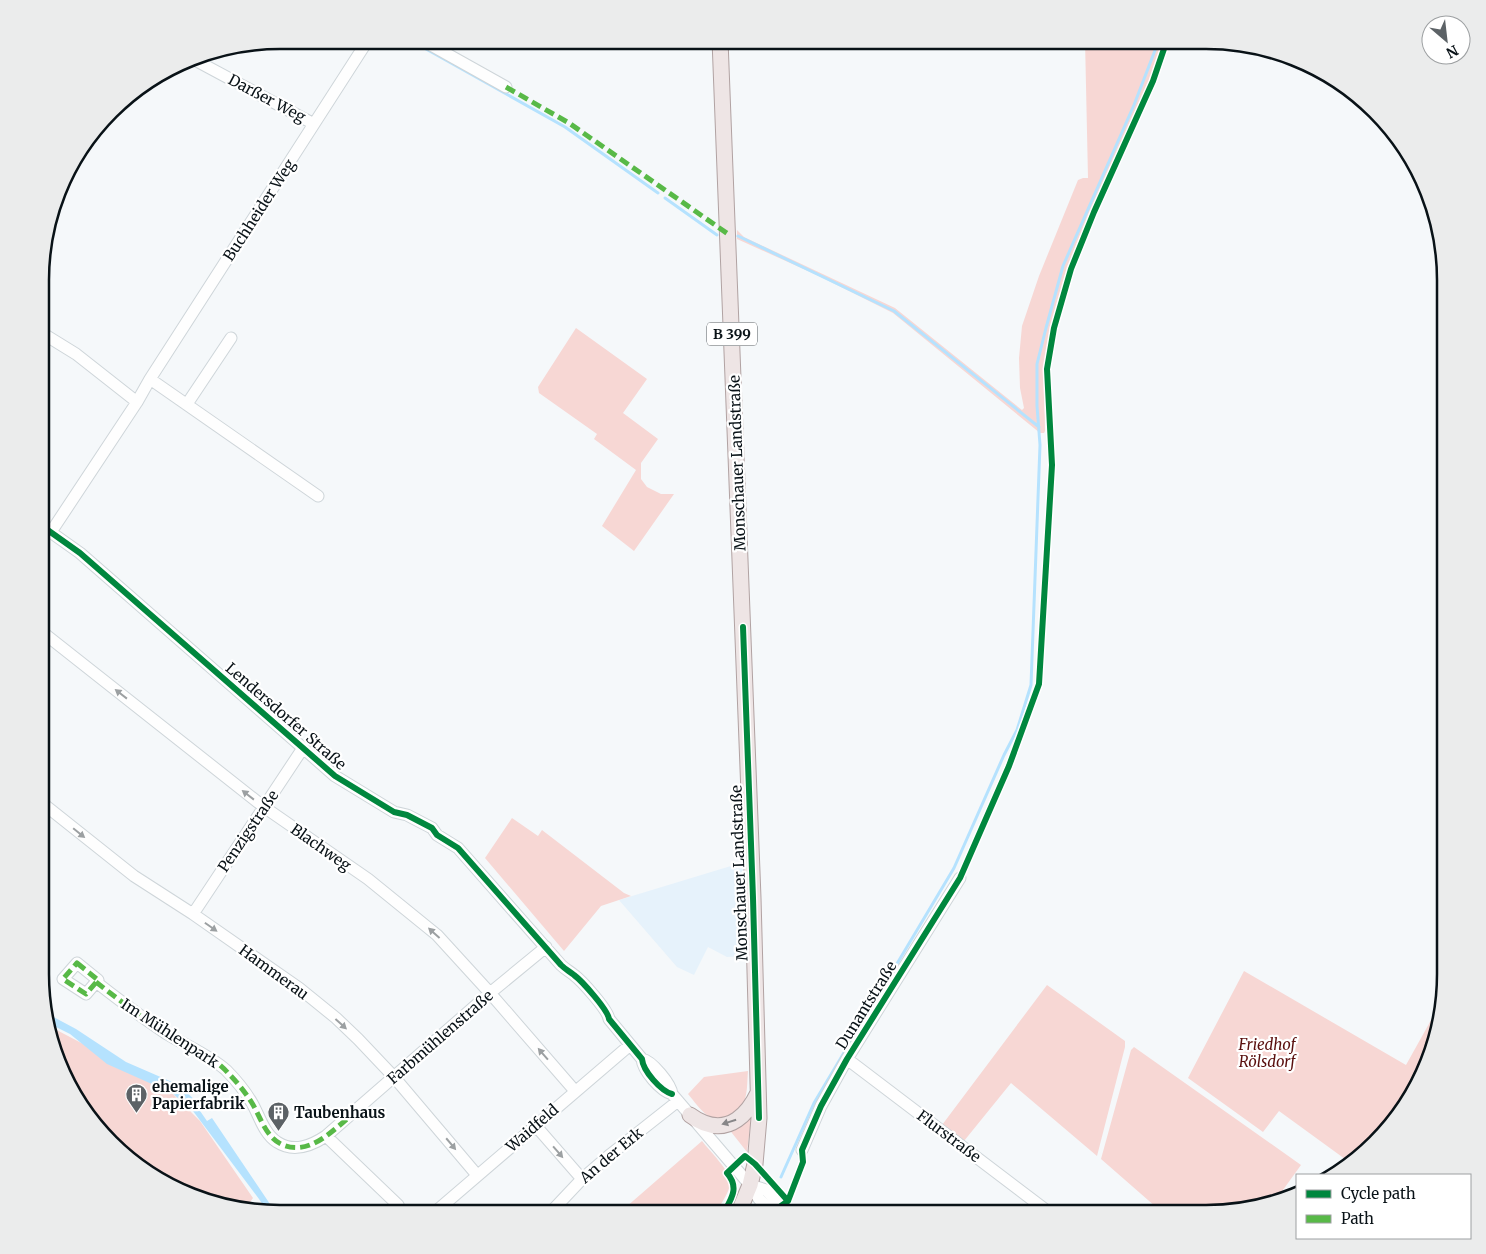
<svg xmlns="http://www.w3.org/2000/svg" width="1486" height="1254" viewBox="0 0 1486 1254" font-family="Merriweather,serif">
<style>
.built{fill:#e6f2fb}
.green{fill:#f7d7d4}
.water{fill:#b5e2fe}
.lines{fill:none;stroke-linecap:round;stroke-linejoin:round}
.stream{stroke:#b5e2fe;stroke-width:3}
.minor-casing{stroke:#ced5d9;stroke-width:13}
.major-casing{stroke:#b1a2a2;stroke-width:17}
.minor{stroke:#fefefe;stroke-width:11}
.major{stroke:#eee5e5;stroke-width:15}
.quiet{stroke:#58b947;stroke-width:5;stroke-dasharray:10 5;stroke-linecap:butt}
.cycleway-casing{stroke:#fff;stroke-width:9}
.cycleway{stroke:#00873e;stroke-width:6}
.oneway{fill:#9ca0a2}
.oneway2{fill:#878688}
.labels{text-anchor:middle;dominant-baseline:central;stroke-width:4.5;stroke-linejoin:round;paint-order:stroke}
.shield{fill:#fff;stroke:#53595d;stroke-width:1}
.shield-label{font-size:14px;font-weight:bold;fill:#091217}
.street-label{font-size:15px;fill:#091217;stroke:#fff}
.park-label{font-size:15px;font-style:italic;fill:#5a0f0e;stroke:#fff}
.poi-label{font-size:15px;font-weight:bold;fill:#091217;stroke:#fff;text-anchor:start}
.rim{fill:none;stroke:#091217;stroke-width:2.5}
</style>
<rect width="100%" height="100%" fill="#f5f8fa"/>
<!-- built -->
<path class="built" d="M 744,862 L 747,956 L 727,957 L 708,947 L 694,975 L 677,967 L 619,900 Z"/>
<!-- green -->
<path class="green" d="M 1085,40 L 1164,40 L 1151,80 L 1092,211 L 1068,269 L 1051,327 L 1044,369 L 1045,431 L 1044,433 L 1040,433 L 893,313 L 819,276 L 737,239 L 737,230 L 744,237 L 895,308 L 1022,410 L 1024,408 L 1020,388 L 1019,358 L 1022,326 L 1039,276 L 1078,180 L 1083,178 L 1088,178 Z
M 576,328 L 647,379 L 623,413 L 658,439 L 641,463 L 641,479 L 647,487 L 661,494 L 674,494 L 634,551 L 602,526 L 636,470 L 594,439 L 597,434 L 539,393 L 538,387 Z
M 512,818 L 538,836 L 542,830 L 624,893 L 631,896 L 601,906 L 564,951 L 485,858 Z
M 1244,971 L 1406,1065 L 1440,1004 L 1428,1066 L 1375,1144 L 1346,1164 L 1345,1159 L 1279,1111 L 1263,1132 L 1188,1078 Z
M 1047,985 L 1125,1041 L 1125,1047 L 1097,1156 L 1011,1083 L 964,1141 L 942,1125 Z
M 49,1026 L 167,1088 L 200,1121 L 253,1198 L 248,1205 L 250,1208 L 188,1196 L 110,1143 L 58,1066 Z
M 1134,1047 L 1301,1165 L 1275,1201 L 1221,1213 L 1164,1214 L 1101,1159 L 1131,1050 Z
M 748,1071 C 747,1081 748,1097 742,1106 C 736,1117 718,1122 707,1115 C 700,1110 694,1101 688,1094 L 704,1077 Z
M 752,1111 L 747,1152 L 728,1128 Z
M 702,1141 C 709,1150 730,1171 730,1181 C 731,1191 720,1205 715,1214 L 618,1214 Z"/>
<!-- water -->
<path class="water" d="M 46,1013 L 76,1029 L 126,1062 L 179,1085 L 201,1106 L 198,1108 L 207,1121 L 212,1118 L 276,1213 L 267,1211 L 259,1199 L 193,1111 L 172,1093 L 107,1064 L 70,1034 L 48,1023 Z"/>
<g class="lines">
<!-- stream -->
<path class="stream" d="M 410,40 L 565,127 L 658,193
M 665,198 L 717,235
M 738,236 L 894,311 L 1039,427
M 781,1177 L 814,1103 L 954,868 L 1004,755 L 1017,730 L 1031,685 L 1040,445 L 1037,406 L 1037,364 L 1046,328 L 1063,266 L 1134,105 L 1159,40"/>
<defs>
<path id="minor" d="M 422,40 L 506,87
M 193,59 L 314,124
M 42,333 L 76,354 L 137,402
M 150,379 L 318,496
M 187,404 L 231,338
M 42,526 L 80,553 L 335,776 L 394,812 L 407,815 L 432,828 L 437,835 L 458,848 L 561,965 C 565,969 569,971 574,975 C 582,981 608,1010 609,1019 L 642,1059 C 643,1071 661,1091 672,1094
M 51,532 L 137,402 L 150,379 L 368,40
M 41,631 L 264,807 L 368,879 L 437,935 L 490,993 L 575,1091
M 41,802 L 134,876 L 193,914 L 299,988 L 336,1018 L 358,1039 L 394,1077 L 477,1175
M 193,914 L 303,748
M 77,963 L 98,980 L 86,994 L 63,979 Z
M 96,982 C 119,1000 143,1018 167,1034 C 187,1046 209,1055 226,1070 C 236,1080 245,1091 252,1103 C 259,1115 264,1134 277,1142 C 294,1153 311,1146 326,1136 L 490,993 L 546,947
M 642,1059 C 652,1061 671,1084 672,1094 L 750,1185 L 759,1199 L 775,1214
M 847,1059 L 1051,1214
M 535,1125 L 582,1179
M 326,1136 L 398,1205 L 402,1214
M 802,1150 L 821,1106 L 847,1059 L 960,878
M 750,1185 L 766,1190 L 785,1209 L 786,1214
M 435,1214 L 434,1213 L 630,1045
M 549,1214 L 582,1179 L 611,1154 L 678,1101"/>
<path id="major" d="M 720,40 L 753,898 L 759,1118 L 755,1164 L 750,1185 L 738,1214
M 690,1115 C 694,1118 699,1121 704,1123 C 730,1133 748,1114 758,1093"/>
</defs>
<!-- minor casing -->
<use href="#minor" class="minor-casing"/>
<!-- major casing -->
<use href="#major" class="major-casing"/>
<!-- minor -->
<use href="#minor" class="minor"/>
<!-- major -->
<use href="#major" class="major"/>
<!-- quiet -->
<path class="quiet" d="M 506,87 L 569,123 L 728,234
M 77,963 L 98,980 L 86,994 L 63,979 Z
M 96,982 C 119,1000 143,1018 167,1034 C 188,1046 212,1055 228,1073 C 237,1082 245,1092 252,1103 C 261,1118 266,1138 283,1145 C 308,1155 329,1134 347,1119
M 753,1211 L 761,1214"/>
<defs>
<path id="cycleway" d="M 42,526 L 80,553 L 335,776 L 394,812 L 407,815 L 432,828 L 437,835 L 458,848 L 561,965 C 565,969 569,971 574,975 C 582,981 608,1010 609,1019 L 642,1059 C 643,1071 661,1091 672,1094
M 743,627 L 753,898 L 759,1118
M 723,1214 C 731,1199 740,1188 727,1173 L 745,1156 L 755,1164 L 788,1201
M 774,1214 L 781,1206 L 788,1201 L 803,1162 L 802,1150 L 821,1106 L 847,1059 L 960,878 L 1009,766 L 1039,684 L 1052,465 L 1047,369 L 1054,328 L 1071,269 L 1094,212 L 1153,81 L 1167,40"/>
</defs>
<!-- cycleway casing -->
<use href="#cycleway" class="cycleway-casing"/>
<!-- cycleway -->
<use href="#cycleway" class="cycleway"/>
</g>
<!-- one-way arrows -->
<defs><path id="oneway-solid" d="M-6-.8H1V-3.2L6.5 0L1 3.2V.8H-6Z" transform="scale(1.25)"/></defs>
<g class="oneway">
<use href="#oneway-solid" transform="translate(121 694) rotate(-142)"/>
<use href="#oneway-solid" transform="translate(248 795) rotate(-142)"/>
<use href="#oneway-solid" transform="translate(79 833) rotate(39)"/>
<use href="#oneway-solid" transform="translate(211 927) rotate(35)"/>
<use href="#oneway-solid" transform="translate(434 933) rotate(-138)"/>
<use href="#oneway-solid" transform="translate(341 1024) rotate(42)"/>
<use href="#oneway-solid" transform="translate(543 1054) rotate(-131)"/>
<use href="#oneway-solid" transform="translate(451 1144) rotate(50)"/>
<use href="#oneway-solid" transform="translate(558 1152) rotate(49)"/>
</g>
<use class="oneway2" href="#oneway-solid" transform="translate(729 1122) rotate(162)"/>
<!-- icons -->
<defs>
<symbol id="building-pin" viewBox="-11 -11 22 30"><path d="M0 17L-7.5 6A9.5 9.5 0 1 1 7.5 6Z" fill="#5c6266" stroke="#fff"/><path d="M-4-6H4V6H1V3H-1V6H-4ZM-2.5-4.3h1.7v1.8h-1.7ZM.8-4.3h1.7v1.8H.8ZM-2.5-1h1.7V.8h-1.7ZM.8-1h1.7V.8H.8Z" fill="#fff"/></symbol>
</defs>
<g fill-rule="evenodd">
<use href="#building-pin" x="124" y="1082" width="25" height="34"/>
<use href="#building-pin" x="266" y="1100" width="25" height="34"/>
</g>
<g class="labels">
<!-- shield labels -->
<rect class="shield" x="707" y="322.5" width="50" height="23" rx="4"/>
<g class="shield-label">
<text x="732" y="334">B 399</text>
</g>
<!-- street labels -->
<g class="street-label">
<text transform="translate(267 98) rotate(28)">Darßer Weg</text>
<text transform="translate(259 210) rotate(-57)">Buchheider Weg</text>
<text transform="translate(737 463) rotate(-92)">Monschauer Landstraße</text>
<text transform="translate(286 716) rotate(41)">Lendersdorfer Straße</text>
<text transform="translate(248 831) rotate(-56)">Penzigstraße</text>
<text transform="translate(321 847) rotate(35)">Blachweg</text>
<text transform="translate(739 873) rotate(-92)">Monschauer Landstraße</text>
<text transform="translate(274 972) rotate(36)">Hammerau</text>
<text transform="translate(866 1005) rotate(-58)">Dunantstraße</text>
<text transform="translate(170 1033) rotate(33)">Im Mühlenpark</text>
<text transform="translate(440 1037) rotate(-41)">Farbmühlenstraße</text>
<text transform="translate(532 1128) rotate(-41)">Waidfeld</text>
<text transform="translate(949 1136) rotate(37)">Flurstraße</text>
<text transform="translate(611 1155) rotate(-40)">An der Erk</text>
</g>
<!-- park labels -->
<g class="park-label">
<text x="1267" y="1044">Friedhof<tspan x="1267" dy="17">Rölsdorf</tspan></text>
</g>
<!-- poi labels -->
<g class="poi-label">
<text x="152" y="1086">ehemalige<tspan x="152" dy="17">Papierfabrik</tspan></text>
<text x="294" y="1112">Taubenhaus</text>
</g>
</g>
<!-- crop -->
<path d="M0 0H1486V1254H0ZM280 49H1206A231 231 0 0 1 1437 280V974A231 231 0 0 1 1206 1205H280A231 231 0 0 1 49 974V280A231 231 0 0 1 280 49Z" fill="#ebecec" fill-rule="evenodd"/>
<path class="rim" d="M280 49H1206A231 231 0 0 1 1437 280V974A231 231 0 0 1 1206 1205H280A231 231 0 0 1 49 974V280A231 231 0 0 1 280 49Z"/>
<!-- legend -->
<rect x="1296" y="1174" width="175" height="65" fill="#ffffff" stroke="#9da0a2"/>
<rect x="1306" y="1190" width="25" height="8" fill="#00873e" stroke="#9da0a2"/>
<text x="1341" y="1199" font-size="15" fill="#091217">Cycle path</text>
<rect x="1306" y="1215" width="25" height="8" fill="#58b947" stroke="#9da0a2"/>
<text x="1341" y="1224" font-size="15" fill="#091217">Path</text>
<!-- north arrow -->
<g transform="translate(1446 40) rotate(152)"><circle r="24" fill="#ffffff" stroke="#9da0a2"/>
<path d="M0-4L9 19L0 12L-9 19Z" fill="#5c6266"/>
<text y="-8" font-size="14" font-weight="bold" text-anchor="middle" fill="#091217">N</text>
</g>
</svg>
